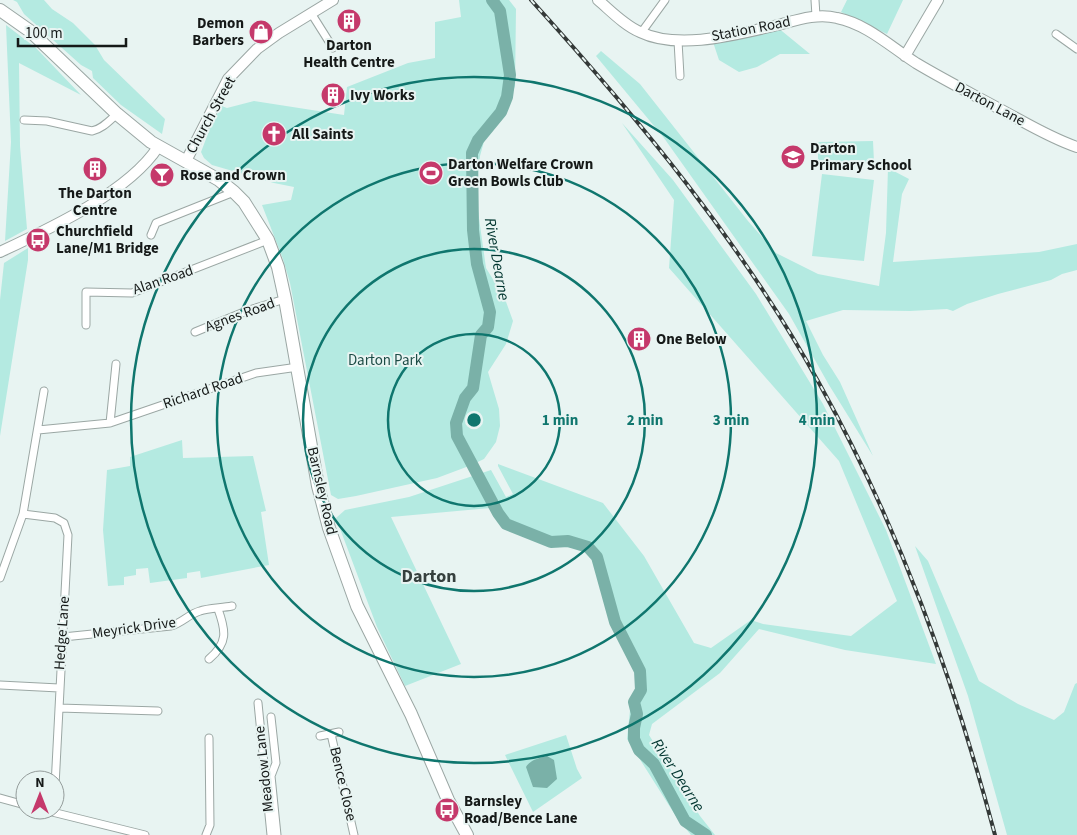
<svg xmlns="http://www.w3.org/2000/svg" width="1077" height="835" viewBox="0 0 1077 835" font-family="'Source Sans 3',sans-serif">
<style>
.green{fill:#b4eae1}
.water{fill:#7ab1a8}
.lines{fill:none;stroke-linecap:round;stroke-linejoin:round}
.river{stroke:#7ab1a8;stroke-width:12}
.street-casing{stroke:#9ba7a4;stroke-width:9}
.secondary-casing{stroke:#9ba7a4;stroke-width:12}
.highway-casing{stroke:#9ba7a4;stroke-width:14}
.street{stroke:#fff;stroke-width:7}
.secondary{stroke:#fff;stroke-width:10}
.highway{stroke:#fff;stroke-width:12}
.rail-casing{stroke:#343938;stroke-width:4}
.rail{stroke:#e8f4f2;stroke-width:2;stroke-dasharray:5.5;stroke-linecap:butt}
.ring{fill:none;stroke:#0f766e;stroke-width:2.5}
.labels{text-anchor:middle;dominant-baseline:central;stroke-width:4;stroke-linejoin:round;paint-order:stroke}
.poi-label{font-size:15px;font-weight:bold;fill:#151918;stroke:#e8f4f2;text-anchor:start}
.street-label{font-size:15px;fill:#151918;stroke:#e8f4f2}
.park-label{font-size:15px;fill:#1c4c46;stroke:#e8f4f2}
.water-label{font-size:16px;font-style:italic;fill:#00352f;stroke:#e8f4f2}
.quarter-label{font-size:18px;font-weight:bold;fill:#36403e;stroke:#e8f4f2}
.centre{fill:#0f766e;stroke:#e8f4f2;stroke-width:2.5}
.ring-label{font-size:15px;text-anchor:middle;font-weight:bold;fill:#0f766e;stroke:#e8f4f2;stroke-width:4;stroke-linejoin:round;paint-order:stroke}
</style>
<rect width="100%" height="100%" fill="#e8f4f2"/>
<!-- green -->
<path class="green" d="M 13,0 L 44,0 L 52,9 L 73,23 L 95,45 L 104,60 L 165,119 L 162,134 L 121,105 L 93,78 L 92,71 L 81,65 L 24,14 L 17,2 Z
M 459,0 L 509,0 L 516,9 L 515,86 L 507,107 L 485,138 L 480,156 L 478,174 L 478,211 L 486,268 L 505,299 L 513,321 L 506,344 L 488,372 L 499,409 L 500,426 L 496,442 L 484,459 L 469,466 L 437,478 L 356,496 L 338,499 L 331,495 L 290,283 L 283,259 L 262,205 L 291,200 L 294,187 L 274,183 L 212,165 L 204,158 L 201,152 L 219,105 L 227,108 L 254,101 L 344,115 L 347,87 L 408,63 L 435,58 L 435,22 L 461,17 Z
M 847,0 L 903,0 L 887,34 L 841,12 Z
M 6,25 L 36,48 L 81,95 L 19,63 L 20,146 L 27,229 L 5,241 L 11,142 Z
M 777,27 L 810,54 L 780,54 L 757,67 L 739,72 L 719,60 L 713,42 Z
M 601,51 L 640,84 L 748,221 L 776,253 L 818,274 L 879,286 L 886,233 L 888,168 L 909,179 L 902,194 L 893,262 L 1039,252 L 1077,244 L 1077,270 L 1062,274 L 1051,280 L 998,294 L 967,304 L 953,311 L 947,309 L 910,311 L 843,310 L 806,321 L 823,355 L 840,382 L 873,456 L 829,385 L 789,314 L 664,138 L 596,56 Z
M 622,123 L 673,180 L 756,294 L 823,404 L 886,530 L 936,664 L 845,650 L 759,629 L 720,673 L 652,724 L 649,735 L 700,816 L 715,835 L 691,835 L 677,818 L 627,739 L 631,701 L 638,690 L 636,671 L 611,622 L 593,558 L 583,549 L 549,545 L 503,527 L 490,508 L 391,517 L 461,664 L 405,686 L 377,627 L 336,518 L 345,510 L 409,497 L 491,470 L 506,497 L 513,494 L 498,466 L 498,464 L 603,503 L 644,556 L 694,643 L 711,648 L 751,620 L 763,624 L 851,636 L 897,601 L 839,461 L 669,268 L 674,200 Z
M 873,141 L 874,162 L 818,163 L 818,142 Z
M 822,174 L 874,180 L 864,261 L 812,256 Z
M 28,248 L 28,260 L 0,436 L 0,300 L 4,263 Z
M 182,440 L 183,458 L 253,456 L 266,511 L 261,512 L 269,565 L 201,578 L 200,571 L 187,573 L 187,578 L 150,583 L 148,568 L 136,569 L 136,575 L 124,577 L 124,585 L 108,586 L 103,530 L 107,470 L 130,466 L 130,457 Z
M 915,546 L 928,561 L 979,681 L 1018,704 L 1054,720 L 1064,712 L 1075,684 L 1077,683 L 1077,835 L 1007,835 L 968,696 Z
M 566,735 L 577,769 L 582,778 L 533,812 L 505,755 Z"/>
<!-- water -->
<path class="water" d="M 547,756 L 554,760 L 557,779 L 547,788 L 533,787 L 526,767 C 530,760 539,758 547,756 Z"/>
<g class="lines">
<!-- river -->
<path class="river" d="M 492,0 L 500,11 L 510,75 L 507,97 L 501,112 L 478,140 L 472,153 L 473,230 L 477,264 L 490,312 L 488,327 L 481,335 L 473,388 L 465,398 L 456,423 L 457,436 L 498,513 L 506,524 L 551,542 L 568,541 L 588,547 L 597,557 L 615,622 L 640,671 L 641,690 L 634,702 L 637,714 L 634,728 L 634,739 L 639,750 L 654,764 L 685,821 L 706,835"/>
<defs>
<path id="street" d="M 815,0 L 816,16
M 311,13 L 333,48
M 641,33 L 665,0
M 1056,34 L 1077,49
M 678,41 L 680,76
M 24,120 L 47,121 L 92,131 C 102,129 109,121 117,114
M 151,235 L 156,223 L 234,192
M 86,325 L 86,292 L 132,293 L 268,240
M 195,332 L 249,310 L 285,299
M 110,423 L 116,364
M 38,430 L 110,423 L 256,373 L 298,367
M 23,514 L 55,518 L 64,523 L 68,535 L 55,786
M 0,578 L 23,514 L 44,391
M 63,637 L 171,626 C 182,623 189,614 200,611 C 208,608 222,608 232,606
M 209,659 C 228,643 226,631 218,609
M 0,685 L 59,688
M 258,703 L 271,835
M 59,708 L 158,711
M 271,717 L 276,763 L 271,776 L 277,835
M 331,734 L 354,835
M 320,736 L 339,732
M 0,798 L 25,805
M 44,810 L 145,835
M 206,835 L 210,825 L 209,738"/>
<path id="secondary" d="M 598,0 C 611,11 624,25 640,32 C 679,51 738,34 778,25 C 797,20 817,13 837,18 C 867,24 891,47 916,63 C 946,81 978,97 1009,114 C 1031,126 1053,139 1077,147
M 905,56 L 938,0
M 186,161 L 228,79 L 257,49 L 279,33 L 333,0
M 0,252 C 49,229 129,192 158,147"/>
<path id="highway" d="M 0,10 L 30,31 L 117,114 L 151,142 L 219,180 L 234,192 L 244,202 L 268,240 L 278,267 L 285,299 L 318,486 L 329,528 L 357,606 L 411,714 L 448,800 L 467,835"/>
</defs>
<!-- street casing -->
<use href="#street" class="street-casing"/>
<!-- secondary casing -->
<use href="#secondary" class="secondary-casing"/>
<!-- highway casing -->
<use href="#highway" class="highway-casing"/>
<!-- street -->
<use href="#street" class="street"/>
<!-- secondary -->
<use href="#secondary" class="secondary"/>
<!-- highway -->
<use href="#highway" class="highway"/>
<defs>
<path id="rail" d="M 531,0 C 638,118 742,243 819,383 C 899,527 953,677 995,835"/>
</defs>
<!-- rail casing -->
<use href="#rail" class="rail-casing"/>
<!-- rail -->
<use href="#rail" class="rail"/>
</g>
<!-- distance rings -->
<g class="ring">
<circle cx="474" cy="420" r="86"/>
<circle cx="474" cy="420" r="171"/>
<circle cx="474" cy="420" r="257"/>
<circle cx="474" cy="420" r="343"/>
</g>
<!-- icons -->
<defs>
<symbol id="building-disc" viewBox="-11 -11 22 22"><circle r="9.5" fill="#c5396b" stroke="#e8f4f2"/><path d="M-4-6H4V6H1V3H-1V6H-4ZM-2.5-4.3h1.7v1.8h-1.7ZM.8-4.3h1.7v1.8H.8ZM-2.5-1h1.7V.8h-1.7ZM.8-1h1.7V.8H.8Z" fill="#fff"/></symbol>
<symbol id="shop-disc" viewBox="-11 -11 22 22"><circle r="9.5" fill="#c5396b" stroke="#e8f4f2"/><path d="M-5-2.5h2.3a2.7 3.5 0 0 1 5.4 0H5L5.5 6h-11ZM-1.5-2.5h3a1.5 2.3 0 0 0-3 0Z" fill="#fff"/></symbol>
<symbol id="church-disc" viewBox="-11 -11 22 22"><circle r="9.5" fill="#c5396b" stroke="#e8f4f2"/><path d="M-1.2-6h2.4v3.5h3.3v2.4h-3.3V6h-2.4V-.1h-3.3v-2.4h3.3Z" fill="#fff"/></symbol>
<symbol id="school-disc" viewBox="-11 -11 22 22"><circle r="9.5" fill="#c5396b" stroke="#e8f4f2"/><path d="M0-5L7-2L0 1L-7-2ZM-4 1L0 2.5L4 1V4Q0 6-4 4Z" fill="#fff"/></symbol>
<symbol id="stadium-disc" viewBox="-11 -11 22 22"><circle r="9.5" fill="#c5396b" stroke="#e8f4f2"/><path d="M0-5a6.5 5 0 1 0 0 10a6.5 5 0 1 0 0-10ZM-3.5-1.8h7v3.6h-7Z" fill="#fff"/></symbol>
<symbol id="bar-disc" viewBox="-11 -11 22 22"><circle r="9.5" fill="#c5396b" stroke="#e8f4f2"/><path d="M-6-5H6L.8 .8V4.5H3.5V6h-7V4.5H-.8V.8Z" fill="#fff"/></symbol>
<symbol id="bus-disc" viewBox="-11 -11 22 22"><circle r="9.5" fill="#c5396b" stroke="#e8f4f2"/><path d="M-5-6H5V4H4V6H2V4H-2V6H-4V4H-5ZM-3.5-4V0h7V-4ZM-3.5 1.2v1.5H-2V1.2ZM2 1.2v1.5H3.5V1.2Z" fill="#fff"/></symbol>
</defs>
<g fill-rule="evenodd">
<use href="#building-disc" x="335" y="7" width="28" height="28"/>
<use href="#shop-disc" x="247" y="18" width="28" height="28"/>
<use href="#building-disc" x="319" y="81" width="28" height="28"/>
<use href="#church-disc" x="260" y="120" width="28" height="28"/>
<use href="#school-disc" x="779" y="143" width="28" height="28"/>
<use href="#building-disc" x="81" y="155" width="28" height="28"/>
<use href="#stadium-disc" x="417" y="159" width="28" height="28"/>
<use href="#bar-disc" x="148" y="161" width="28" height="28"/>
<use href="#bus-disc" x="24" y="226" width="28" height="28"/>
<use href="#building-disc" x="625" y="325" width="28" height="28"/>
<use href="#bus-disc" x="433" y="796" width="28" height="28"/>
</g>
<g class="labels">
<!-- poi labels -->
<g class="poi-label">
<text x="244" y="23" text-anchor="end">Demon<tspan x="244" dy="17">Barbers</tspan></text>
<text x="349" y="45" text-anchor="middle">Darton<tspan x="349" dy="17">Health Centre</tspan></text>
<text x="350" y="95">Ivy Works</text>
<text x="292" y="134">All Saints</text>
<text x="810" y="148">Darton<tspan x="810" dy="17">Primary School</tspan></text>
<text x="448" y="164">Darton Welfare Crown<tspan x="448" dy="17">Green Bowls Club</tspan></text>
<text x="180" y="175">Rose and Crown</text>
<text x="95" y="193" text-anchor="middle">The Darton<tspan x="95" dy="17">Centre</tspan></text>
<text x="56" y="231">Churchfield<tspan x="56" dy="17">Lane/M1 Bridge</tspan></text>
<text x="656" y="339">One Below</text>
<text x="464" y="801">Barnsley<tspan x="464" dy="17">Road/Bence Lane</tspan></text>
</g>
<!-- street labels -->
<g class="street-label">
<text transform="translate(751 29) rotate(-11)">Station Road</text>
<text transform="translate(990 104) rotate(28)">Darton Lane</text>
<text transform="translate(211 115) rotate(-61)">Church Street</text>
<text transform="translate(163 280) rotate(-19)">Alan Road</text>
<text transform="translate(240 315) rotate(-20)">Agnes Road</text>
<text transform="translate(203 391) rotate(-19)">Richard Road</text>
<text transform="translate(322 491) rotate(77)">Barnsley Road</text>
<text transform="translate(134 628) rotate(-8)">Meyrick Drive</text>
<text transform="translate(62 633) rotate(-86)">Hedge Lane</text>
<text transform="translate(264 769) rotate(-96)">Meadow Lane</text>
<text transform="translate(343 784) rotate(77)">Bence Close</text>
</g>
<!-- park labels -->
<g class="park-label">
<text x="385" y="360">Darton Park</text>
</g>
<!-- water labels -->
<g class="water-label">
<text transform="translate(497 259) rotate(80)">River Dearne</text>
<text transform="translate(678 775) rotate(57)">River Dearne</text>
</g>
<!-- quarter labels -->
<g class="quarter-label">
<text x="429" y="576">Darton</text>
</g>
</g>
<circle cx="474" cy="420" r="8" class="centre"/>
<g class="ring-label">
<text x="560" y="425">1 min</text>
<text x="645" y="425">2 min</text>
<text x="731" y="425">3 min</text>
<text x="817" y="425">4 min</text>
</g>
<!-- north arrow -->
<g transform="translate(40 795)"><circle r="24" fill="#e8f4f2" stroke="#949c9b"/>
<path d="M0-4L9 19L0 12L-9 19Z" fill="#c5396b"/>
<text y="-8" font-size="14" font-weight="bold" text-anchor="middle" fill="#151918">N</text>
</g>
<!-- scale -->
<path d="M18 38v8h108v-8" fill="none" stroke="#151918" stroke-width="2.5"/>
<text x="25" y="38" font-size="15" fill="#151918" stroke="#e8f4f2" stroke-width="4" paint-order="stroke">100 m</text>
</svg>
